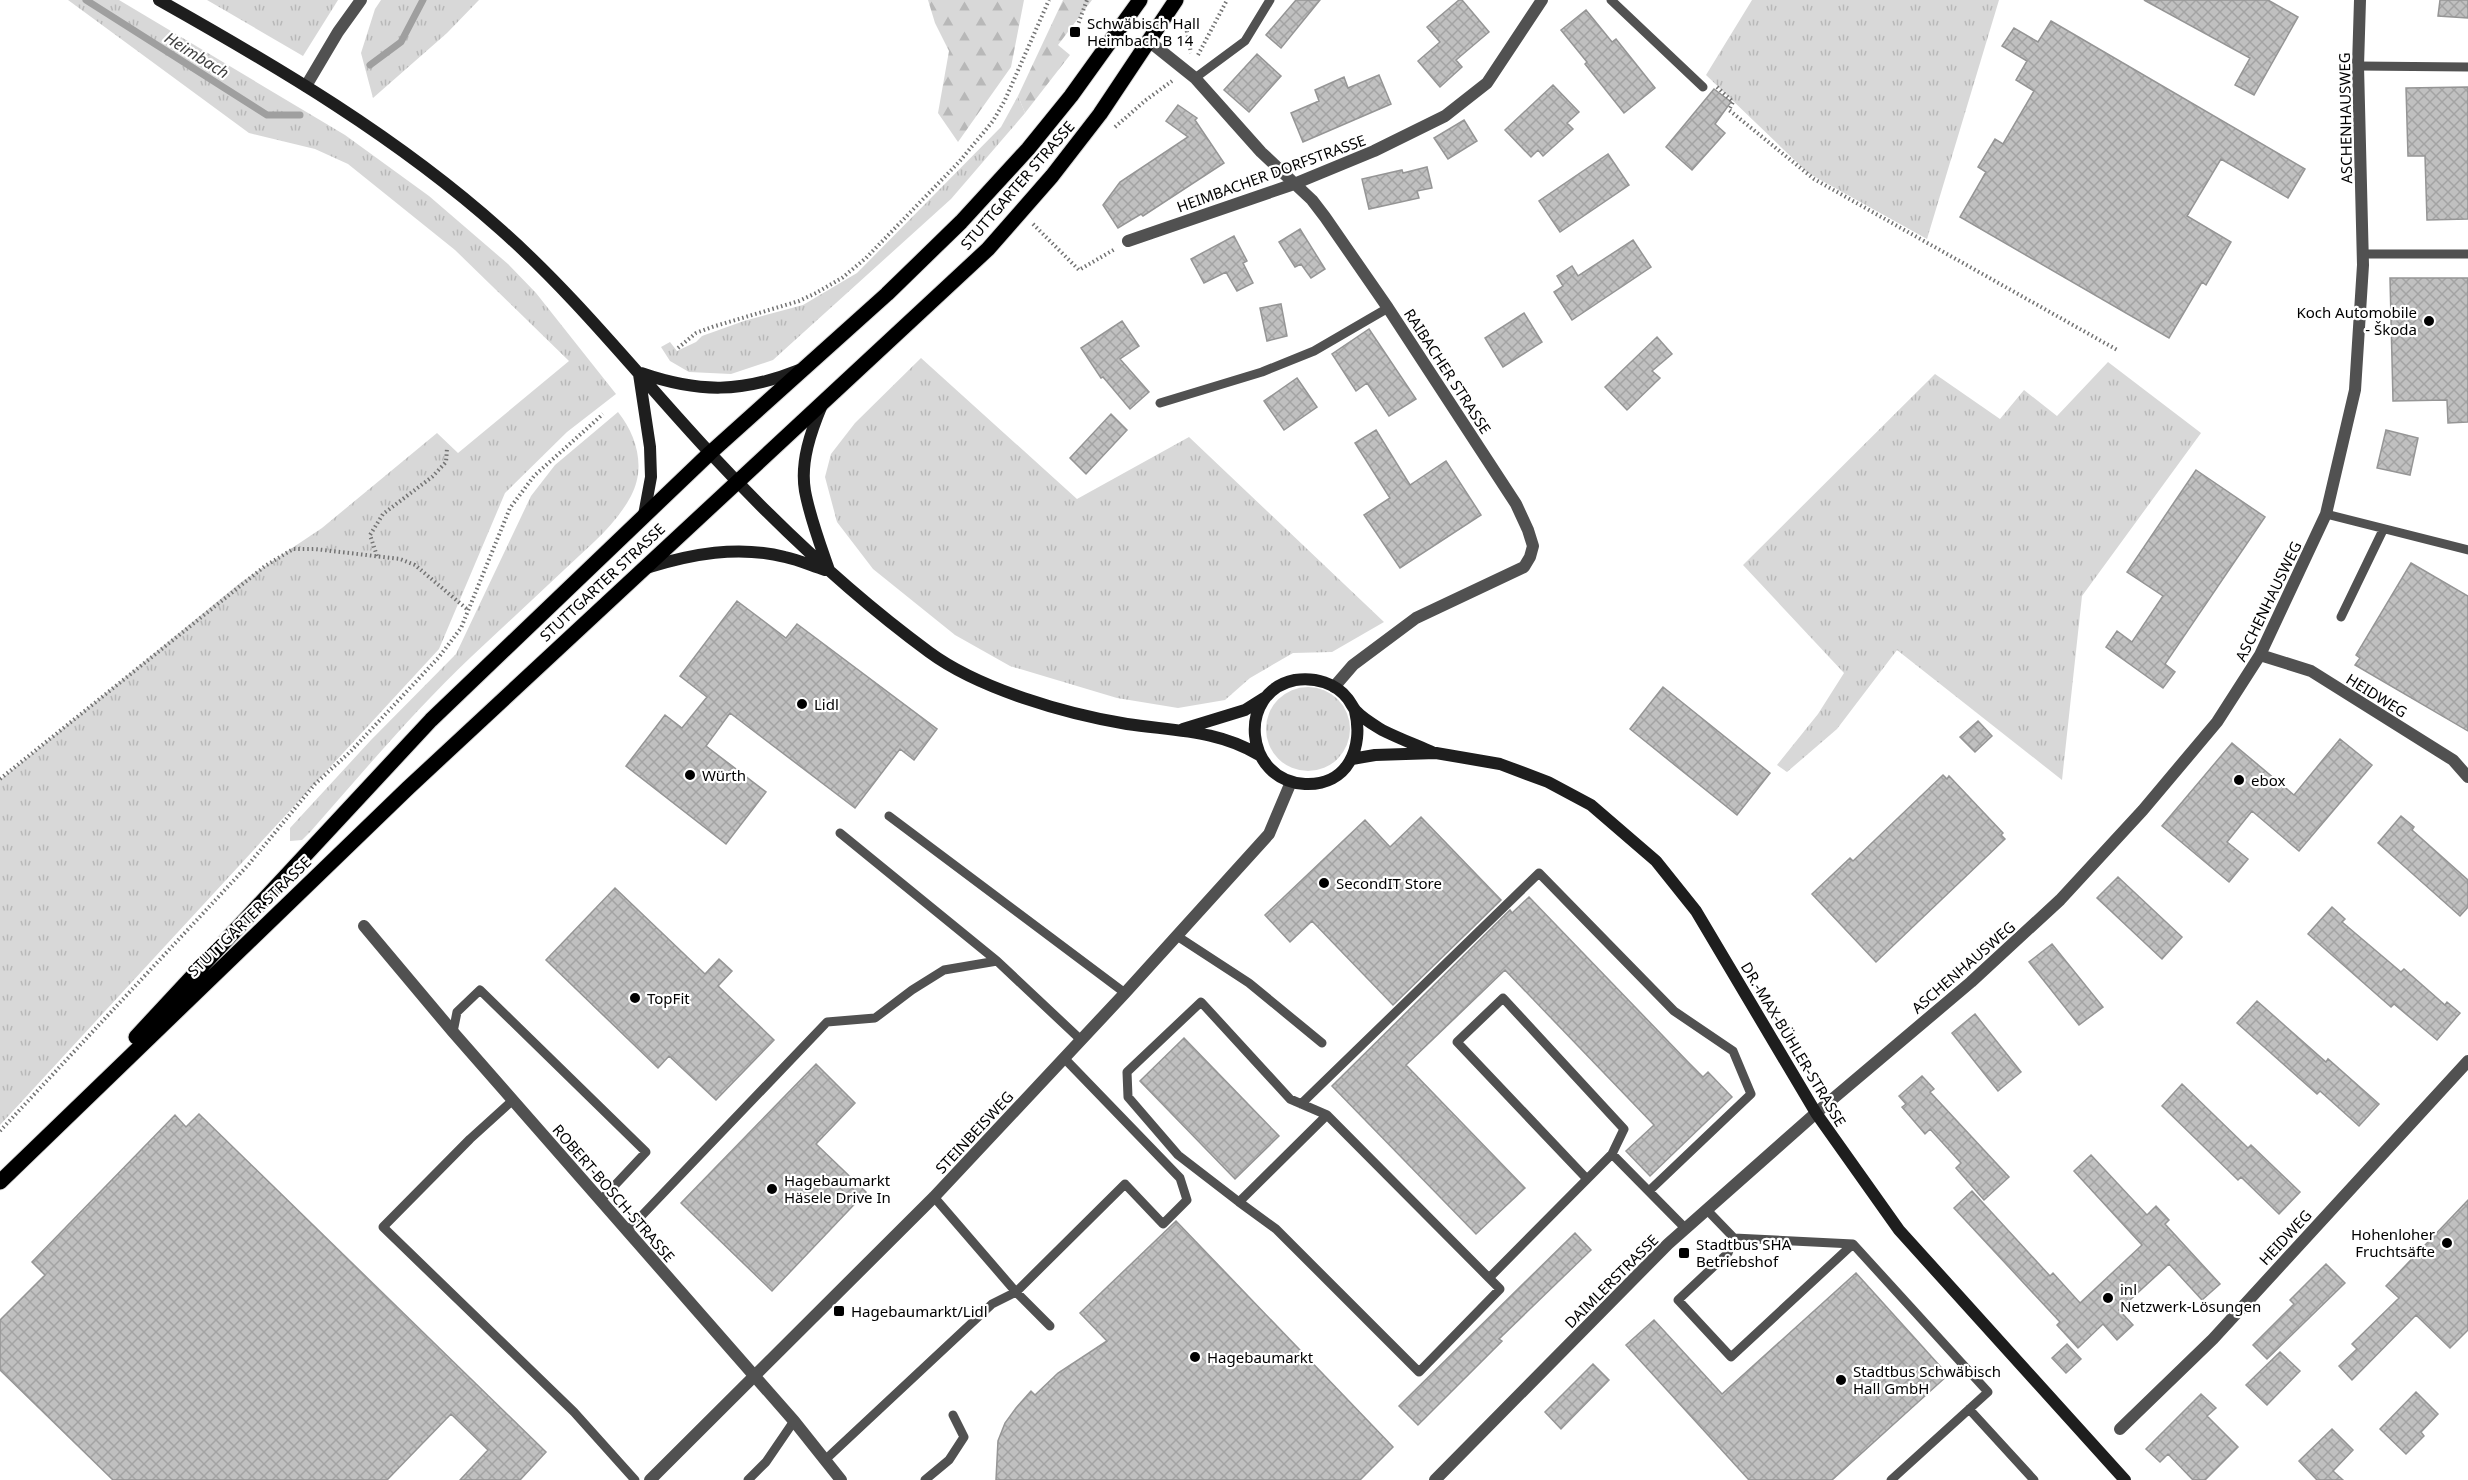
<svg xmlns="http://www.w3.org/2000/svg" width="2468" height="1480" viewBox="0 0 2468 1480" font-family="'Noto Sans',sans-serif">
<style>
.grass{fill:url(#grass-tufts)}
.forest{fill:url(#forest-firs)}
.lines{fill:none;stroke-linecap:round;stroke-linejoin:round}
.stream{stroke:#9f9f9f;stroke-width:7}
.building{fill:url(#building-cross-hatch);stroke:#959595;stroke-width:1.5}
.primary-casing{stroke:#dbdbdb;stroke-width:17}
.path{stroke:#737373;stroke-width:4;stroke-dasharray:1.5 3;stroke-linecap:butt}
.lane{stroke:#515151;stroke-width:9}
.street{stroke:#515151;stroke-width:12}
.secondary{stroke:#1e1e1e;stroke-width:12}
.primary{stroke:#000;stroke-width:15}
.poi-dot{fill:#000;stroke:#fff;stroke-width:2}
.labels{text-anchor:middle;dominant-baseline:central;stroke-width:4.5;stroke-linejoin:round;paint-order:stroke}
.poi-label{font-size:15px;fill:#000;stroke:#fff;text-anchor:start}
.street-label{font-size:15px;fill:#000;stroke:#fff}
.water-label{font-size:16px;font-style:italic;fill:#404040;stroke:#fff}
</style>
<defs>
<pattern id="grass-tufts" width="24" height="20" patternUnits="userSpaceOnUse" patternTransform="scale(1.5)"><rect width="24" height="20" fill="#d8d8d8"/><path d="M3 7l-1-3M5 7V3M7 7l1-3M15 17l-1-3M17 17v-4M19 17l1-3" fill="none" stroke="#b8b8b8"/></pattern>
<pattern id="forest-firs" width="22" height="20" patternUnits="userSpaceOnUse" patternTransform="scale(1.5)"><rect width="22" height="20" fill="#d8d8d8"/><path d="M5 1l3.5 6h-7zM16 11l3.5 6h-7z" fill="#b8b8b8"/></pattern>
<pattern id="building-cross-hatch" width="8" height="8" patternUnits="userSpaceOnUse" patternTransform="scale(1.5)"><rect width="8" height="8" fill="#c0c0c0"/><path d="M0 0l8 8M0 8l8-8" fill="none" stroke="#a3a3a3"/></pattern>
</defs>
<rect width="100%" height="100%" fill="#fff"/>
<!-- grass -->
<path class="grass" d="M 68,0 L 119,0 L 345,135 L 429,196 L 508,264 L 536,293 L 616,394 L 567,432 L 505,493 L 439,649 L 0,1125 L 0,780 L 240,583 L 322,528 L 437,433 L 458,453 L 569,361 L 455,250 L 348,164 L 315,149 L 249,133 Z
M 207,0 L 338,0 L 303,56 Z
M 381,0 L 479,0 L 447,33 L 373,98 L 361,53 L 375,9 Z
M 1752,0 L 1999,0 L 1927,239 L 1808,173 L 1706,75 Z
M 1018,96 L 1025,113 L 951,199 L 773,360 L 731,374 L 689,372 L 670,361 L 661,347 L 670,342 L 677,351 L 696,342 L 702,336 L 744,321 L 803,305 L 857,273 L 1001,127 Z
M 921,358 L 1077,499 L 1189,437 L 1384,622 L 1332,652 L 1293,653 L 1250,678 L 1225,700 L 1178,708 L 1117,698 L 1010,666 L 955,635 L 873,569 L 837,522 L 825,477 L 831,454 L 855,423 Z
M 2108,362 L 2201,433 L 2082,596 L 2062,780 L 1897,650 L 1837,729 L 1787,772 L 1777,765 L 1818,714 L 1844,673 L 1743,565 L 1935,374 L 2000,419 L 2024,390 L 2057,416 Z
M 618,412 C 637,436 646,468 631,496 C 615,526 588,547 564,570 C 533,599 502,628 471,657 C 414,711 363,772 311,831 L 302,840 L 290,841 L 290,828 L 371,740 L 456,654 L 531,496 L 555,465 Z
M1266 729a42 42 0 1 1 84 0a42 42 0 1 1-84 0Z"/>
<!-- forest -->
<path class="forest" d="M 928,0 L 1024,0 L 1011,67 L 958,142 L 938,113 L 949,51 L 935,23 Z
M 1063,0 L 1092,0 L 1058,45 L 1070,55 L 1025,113 L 1018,96 Z"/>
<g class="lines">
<!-- stream -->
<path class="stream" d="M 86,0 L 267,115 L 300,115
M 370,65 L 401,42 L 423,0"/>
</g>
<!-- building -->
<path class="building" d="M 1296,0 L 1320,0 L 1281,48 L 1266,35 Z
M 1459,0 L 1462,0 L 1489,32 L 1456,60 L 1462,67 L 1440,87 L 1418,61 L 1440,42 L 1427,27 Z
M 2144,0 L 2268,0 L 2298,17 L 2254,95 L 2235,85 L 2250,58 Z
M 2440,0 L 2468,0 L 2468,18 L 2438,16 Z
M 1586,10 L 1612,42 L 1616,39 L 1655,88 L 1624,113 L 1585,64 L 1587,62 L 1561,30 Z
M 2051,21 L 2305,169 L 2288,198 L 2221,159 L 2187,216 L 2231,242 L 2206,285 L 2202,282 L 2169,338 L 1960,217 L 1986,172 L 1978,167 L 1995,139 L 2003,144 L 2034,91 L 2016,80 L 2027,61 L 2002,46 L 2014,28 L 2038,42 Z
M 1257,54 L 1281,76 L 1249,112 L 1224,90 Z
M 1379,75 L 1391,104 L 1303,142 L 1291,113 L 1319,101 L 1315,90 L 1344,77 L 1348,88 Z
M 1553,85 L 1579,112 L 1567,123 L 1573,129 L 1543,156 L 1538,150 L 1531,157 L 1505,130 Z
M 2468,87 L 2468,219 L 2427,220 L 2425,156 L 2408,156 L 2406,88 Z
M 1714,89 L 1731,102 L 1715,124 L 1725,133 L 1692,170 L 1666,147 Z
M 1178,105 L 1197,118 L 1195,120 L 1224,163 L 1143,216 L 1141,214 L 1118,228 L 1103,205 L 1120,182 L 1188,137 L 1166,121 Z
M 1464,120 L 1477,141 L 1448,159 L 1434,138 Z
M 1608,154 L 1629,185 L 1560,232 L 1539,201 Z
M 1427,167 L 1432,188 L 1417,191 L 1419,198 L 1369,209 L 1362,179 L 1402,170 L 1403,173 Z
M 1300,229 L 1325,269 L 1311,278 L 1301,264 L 1295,267 L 1279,242 Z
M 1234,236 L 1247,261 L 1243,263 L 1253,283 L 1237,291 L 1226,272 L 1204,283 L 1191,259 Z
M 1633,240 L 1651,267 L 1572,320 L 1554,292 L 1563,286 L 1557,276 L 1572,266 L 1578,276 Z
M 2390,278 L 2468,278 L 2468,422 L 2448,423 L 2447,400 L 2393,401 Z
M 1281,304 L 1287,336 L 1267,341 L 1260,308 Z
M 1524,313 L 1542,342 L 1503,367 L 1485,338 Z
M 1122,321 L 1139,346 L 1120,359 L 1149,392 L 1130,409 L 1103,377 L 1101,378 L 1081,348 Z
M 1369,329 L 1416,399 L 1389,416 L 1367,383 L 1356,391 L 1332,354 Z
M 1657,337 L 1672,354 L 1652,371 L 1660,378 L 1627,410 L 1605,387 Z
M 1297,378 L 1317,407 L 1284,430 L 1264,401 Z
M 1111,414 L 1127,430 L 1086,474 L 1070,458 Z
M 1376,430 L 1410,485 L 1446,461 L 1481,515 L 1400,568 L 1364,515 L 1390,498 L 1355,443 Z
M 2386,430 L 2418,438 L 2410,475 L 2377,468 Z
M 2196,470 L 2265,517 L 2165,664 L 2175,672 L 2163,688 L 2106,647 L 2117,631 L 2132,642 L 2163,596 L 2127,572 Z
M 2411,563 L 2468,596 L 2468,731 L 2355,665 L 2360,658 L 2356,655 Z
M 737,601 L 786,638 L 797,624 L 937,729 L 914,760 L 900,749 L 855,808 L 730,713 L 706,746 L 766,792 L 726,844 L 626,766 L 665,715 L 682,728 L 707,697 L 680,676 Z
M 1663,687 L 1770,773 L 1737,815 L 1630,729 Z
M 1978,721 L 1992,736 L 1975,752 L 1960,737 Z
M 2340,739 L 2372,765 L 2299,851 L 2252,811 L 2227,842 L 2248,859 L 2229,882 L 2162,826 L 2232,743 L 2294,795 Z
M 1943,775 L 1947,779 L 1949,776 L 2003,833 L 2001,835 L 2005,839 L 1876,962 L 1812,894 L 1850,858 L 1853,861 Z
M 2401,816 L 2414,827 L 2412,830 L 2468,880 L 2468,907 L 2460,916 L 2378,843 Z
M 1421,817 L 1501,900 L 1393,1005 L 1312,921 L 1290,942 L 1265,915 L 1365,820 L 1390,847 Z
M 2118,877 L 2182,937 L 2162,959 L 2097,898 Z
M 615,888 L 705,974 L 719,959 L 732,971 L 718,986 L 774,1040 L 716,1100 L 669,1056 L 658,1068 L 546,960 Z
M 1529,897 L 1689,1063 L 1703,1077 L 1708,1072 L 1732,1097 L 1650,1176 L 1626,1151 L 1654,1125 L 1505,970 L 1406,1065 L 1525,1188 L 1476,1234 L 1332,1086 L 1510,910 L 1512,913 Z
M 2332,907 L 2345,919 L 2342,922 L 2401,972 L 2404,969 L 2445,1005 L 2447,1002 L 2460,1013 L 2437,1040 L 2394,1004 L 2391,1007 L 2308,934 Z
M 2052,944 L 2103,1007 L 2079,1025 L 2029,962 Z
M 2257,1001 L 2326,1062 L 2328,1059 L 2379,1104 L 2359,1126 L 2320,1091 L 2317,1094 L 2237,1023 Z
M 1975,1014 L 2021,1072 L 1998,1091 L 1952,1033 Z
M 1184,1038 L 1279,1136 L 1235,1179 L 1140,1081 Z
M 816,1064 L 855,1103 L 816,1144 L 866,1192 L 772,1291 L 681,1203 Z
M 1922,1076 L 1934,1089 L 1930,1092 L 2009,1177 L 1984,1200 L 1956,1168 L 1961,1163 L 1930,1129 L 1925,1134 L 1902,1107 L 1906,1104 L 1899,1096 Z
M 2182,1084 L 2248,1148 L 2251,1145 L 2300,1192 L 2279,1214 L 2241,1177 L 2238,1180 L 2162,1106 Z
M 199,1114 L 546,1452 L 520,1480 L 460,1480 L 488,1450 L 451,1414 L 387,1480 L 113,1480 L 0,1370 L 0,1320 L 45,1275 L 32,1262 L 175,1115 L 186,1127 Z
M 2091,1155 L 2147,1215 L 2156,1206 L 2169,1220 L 2165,1224 L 2220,1284 L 2202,1300 L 2169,1264 L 2119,1310 L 2133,1325 L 2117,1340 L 2103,1324 L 2078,1348 L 2057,1325 L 2060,1322 L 1954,1208 L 1972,1191 L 2050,1276 L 2053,1273 L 2080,1303 L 2142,1245 L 2074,1171 Z
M 2468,1200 L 2468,1330 L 2450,1348 L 2416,1315 L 2352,1380 L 2339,1366 L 2357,1349 L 2352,1344 L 2399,1298 L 2386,1286 Z
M 1176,1221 L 1393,1447 L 1360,1480 L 996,1480 L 998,1441 L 1005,1423 L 1016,1408 L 1031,1391 L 1035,1395 L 1058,1373 L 1107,1341 L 1080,1313 Z
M 1575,1233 L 1591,1250 L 1499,1339 L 1502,1341 L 1418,1425 L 1399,1406 Z
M 2326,1264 L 2345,1283 L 2267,1359 L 2253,1345 L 2294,1304 L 2290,1300 Z
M 1856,1273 L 1948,1375 L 1832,1480 L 1749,1480 L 1626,1345 L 1654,1320 L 1722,1394 Z
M 2067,1344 L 2081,1359 L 2066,1373 L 2052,1358 Z
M 2280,1352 L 2300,1371 L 2267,1405 L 2246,1385 Z
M 1593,1364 L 1609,1380 L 1561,1429 L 1545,1412 Z
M 2416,1392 L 2438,1414 L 2421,1432 L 2424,1436 L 2406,1454 L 2380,1429 Z
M 2201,1394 L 2216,1408 L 2207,1416 L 2238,1447 L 2205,1480 L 2193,1480 L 2168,1454 L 2160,1462 L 2146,1449 Z
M 2332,1429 L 2353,1450 L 2333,1471 L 2343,1480 L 2317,1480 L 2299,1461 Z"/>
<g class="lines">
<defs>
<path id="primary" d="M 136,1037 L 431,720 L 710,453 L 887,294 L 961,222 L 1028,149 L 1071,96 L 1140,0
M 0,1182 L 408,788 L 988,249 L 1052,176 L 1100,114 L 1176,0"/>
</defs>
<!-- primary casing -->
<use href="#primary" class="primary-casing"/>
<!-- path -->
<path class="path" d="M 1185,22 L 1191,53
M 1077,27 L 1087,0
M 1198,55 L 1227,0
M 1717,87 L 1733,102 L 1729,110 L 1814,179 L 2119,351
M 1115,127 L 1146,100 L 1172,81
M 1033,224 L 1079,270 L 1115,249
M 678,348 L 696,333 L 712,327 L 799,301 L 816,293 L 842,278 L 866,258 L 959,162 L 993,121 L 1005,100 L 1049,0
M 377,556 L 370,535 L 383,514 L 432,477 L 446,462 L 447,448
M 0,779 L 265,566 L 293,549 L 315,549 L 400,559 L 415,565 L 468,610
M 0,1131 L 249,864 L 315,784 L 351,751 L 439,657 L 461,628 L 510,508 L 534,476 L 603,414"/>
<!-- lane -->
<path class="lane" d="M 1611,0 L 1703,87
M 2358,66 L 2468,67
M 1195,78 L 1245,41 L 1270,0
M 2363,254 L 2468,254
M 1160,403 L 1262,372 L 1314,351 L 1388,308
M 2326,514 L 2468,550
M 2341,617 L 2383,530
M 889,816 L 1125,993
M 840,833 L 997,961
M 1177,936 L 1249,983 L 1322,1043
M 453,1032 L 457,1012 L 480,990 L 646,1152 L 601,1200
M 513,1100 L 470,1139 L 383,1227 L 574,1412 L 635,1480
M 1301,1104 L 1539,873 L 1674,1011 L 1733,1051 L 1751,1094 L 1649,1191
M 1327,1115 L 1239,1202 L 1276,1229 L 1419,1372 L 1500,1289 L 1489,1278
M 1587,1179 L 1457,1042 L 1503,998 L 1624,1129 L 1612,1154
M 934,1197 L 1016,1292 L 1050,1326
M 1239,1202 L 1178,1155 L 1128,1097 L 1127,1072 L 1201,1002 L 1290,1099 L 1327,1115 L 1489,1278 L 1612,1154 L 1686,1229
M 1707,1210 L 1734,1238 L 1853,1244 L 1988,1392 L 1891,1480
M 627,1231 L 827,1022 L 875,1018 L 912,990 L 944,970 L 997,961 L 1081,1040
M 1734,1238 L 1728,1253 L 1678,1300 L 1731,1357 L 1853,1244
M 1969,1409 L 2034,1480
M 825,1460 L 992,1304 L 1016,1292 L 1125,1184 L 1163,1224 L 1187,1200 L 1180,1178 L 1064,1058
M 748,1480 L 766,1462 L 794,1421
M 925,1480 L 949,1460 L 964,1437 L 953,1415"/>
<!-- street -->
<path class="street" d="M 1150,42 L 1195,78 L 1261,152 L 1312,200 L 1325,217 L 1388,308 L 1516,504 L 1528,530 L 1533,546 L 1530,557 L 1524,567 L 1416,618 L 1353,665 L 1334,687
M 306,86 L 338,32 L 361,0
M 1128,241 L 1294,184 L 1374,151 L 1445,116 L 1487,83 L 1542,0
M 2260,655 L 2311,671 L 2453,760 L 2468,777
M 364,926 L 453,1032 L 794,1421 L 841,1480
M 2120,1429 L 2213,1339 L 2468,1061
M 650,1480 L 934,1197 L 1125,993 L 1269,834 L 1291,782
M 1435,1480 L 1668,1244 L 1816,1113 L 1971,982 L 2060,900 L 2143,810 L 2217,722 L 2260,655 L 2326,514 L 2355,390 L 2363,265 L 2358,66 L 2360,0"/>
<!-- secondary -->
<path class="secondary" d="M 159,0 C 278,67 397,137 500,229 C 577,297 641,379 711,454 C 778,526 850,594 929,652 C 979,689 1066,714 1127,724 C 1174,731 1218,730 1259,755
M 641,373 C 699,393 742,393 799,370
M 639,374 L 650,447 L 651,477 L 644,515
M 822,405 C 811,431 800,462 805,491 C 810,518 820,544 829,570
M 646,568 C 691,554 738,545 785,557 C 799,560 812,566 825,570
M 1355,711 C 1364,747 1348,786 1305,784 C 1244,781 1236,692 1295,680 C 1315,677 1336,683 1348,699 C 1351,703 1353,708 1356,711 C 1362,718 1374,725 1382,730 C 1398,738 1416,745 1432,752
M 1183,729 L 1245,710 L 1264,698
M 1352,759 L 1375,755 L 1436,753 L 1500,764 L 1548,782 L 1591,805 L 1656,861 L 1696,911 L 1816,1113 L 1899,1230 L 2125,1480"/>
<!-- primary -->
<use href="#primary" class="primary"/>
</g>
<!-- markers -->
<g class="poi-dot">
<rect x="1069" y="26" width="12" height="12" rx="3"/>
<circle cx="2429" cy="321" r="6"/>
<circle cx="802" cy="704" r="6"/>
<circle cx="690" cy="775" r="6"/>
<circle cx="2239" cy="780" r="6"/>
<circle cx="1324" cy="883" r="6"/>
<circle cx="635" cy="998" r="6"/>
<circle cx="772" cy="1189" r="6"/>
<circle cx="2447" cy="1243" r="6"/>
<rect x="1678" y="1247" width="12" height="12" rx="3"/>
<circle cx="2108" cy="1298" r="6"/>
<rect x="833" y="1305" width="12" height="12" rx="3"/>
<circle cx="1195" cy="1357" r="6"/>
<circle cx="1841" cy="1380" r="6"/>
</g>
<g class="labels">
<!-- poi labels -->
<g class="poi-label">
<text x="1087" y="23">Schwäbisch Hall<tspan x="1087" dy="17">Heimbach B 14</tspan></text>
<text x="2417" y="312" text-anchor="end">Koch Automobile<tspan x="2417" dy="17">- Škoda</tspan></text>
<text x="814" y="704">Lidl</text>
<text x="702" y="775">Würth</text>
<text x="2251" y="780">ebox</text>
<text x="1336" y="883">SecondIT Store</text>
<text x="647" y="998">TopFit</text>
<text x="784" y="1180">Hagebaumarkt<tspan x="784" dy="17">Häsele Drive In</tspan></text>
<text x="2435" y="1234" text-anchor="end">Hohenloher<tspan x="2435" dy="17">Fruchtsäfte</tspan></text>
<text x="1696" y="1244">Stadtbus SHA<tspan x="1696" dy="17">Betriebshof</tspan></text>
<text x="2120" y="1289">inl<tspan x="2120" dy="17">Netzwerk-Lösungen</tspan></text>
<text x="851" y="1311">Hagebaumarkt/Lidl</text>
<text x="1207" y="1357">Hagebaumarkt</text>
<text x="1853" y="1371">Stadtbus Schwäbisch<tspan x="1853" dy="17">Hall GmbH</tspan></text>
</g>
<!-- street labels -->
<g class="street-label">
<text transform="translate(2345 118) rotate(-91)">ASCHENHAUSWEG</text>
<text transform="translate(1271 173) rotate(-20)">HEIMBACHER DORFSTRASSE</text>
<text transform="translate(1017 185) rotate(-49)">STUTTGARTER STRASSE</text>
<text transform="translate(1448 371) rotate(57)">RAIBACHER STRASSE</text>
<text transform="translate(602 582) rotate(-43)">STUTTGARTER STRASSE</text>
<text transform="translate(2268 601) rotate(-64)">ASCHENHAUSWEG</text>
<text transform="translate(2377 695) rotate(32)">HEIDWEG</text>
<text transform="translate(249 916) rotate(-44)">STUTTGARTER STRASSE</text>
<text transform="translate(1963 967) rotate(-41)">ASCHENHAUSWEG</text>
<text transform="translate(1794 1044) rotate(59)">DR.-MAX-BÜHLER-STRASSE</text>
<text transform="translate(974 1132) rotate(-47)">STEINBEISWEG</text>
<text transform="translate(614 1193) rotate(49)">ROBERT-BOSCH-STRASSE</text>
<text transform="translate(2285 1237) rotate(-47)">HEIDWEG</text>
<text transform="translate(1611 1281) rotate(-45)">DAIMLERSTRASSE</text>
</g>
<!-- water labels -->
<g class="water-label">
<text transform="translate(197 55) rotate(32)">Heimbach</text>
</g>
</g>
</svg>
